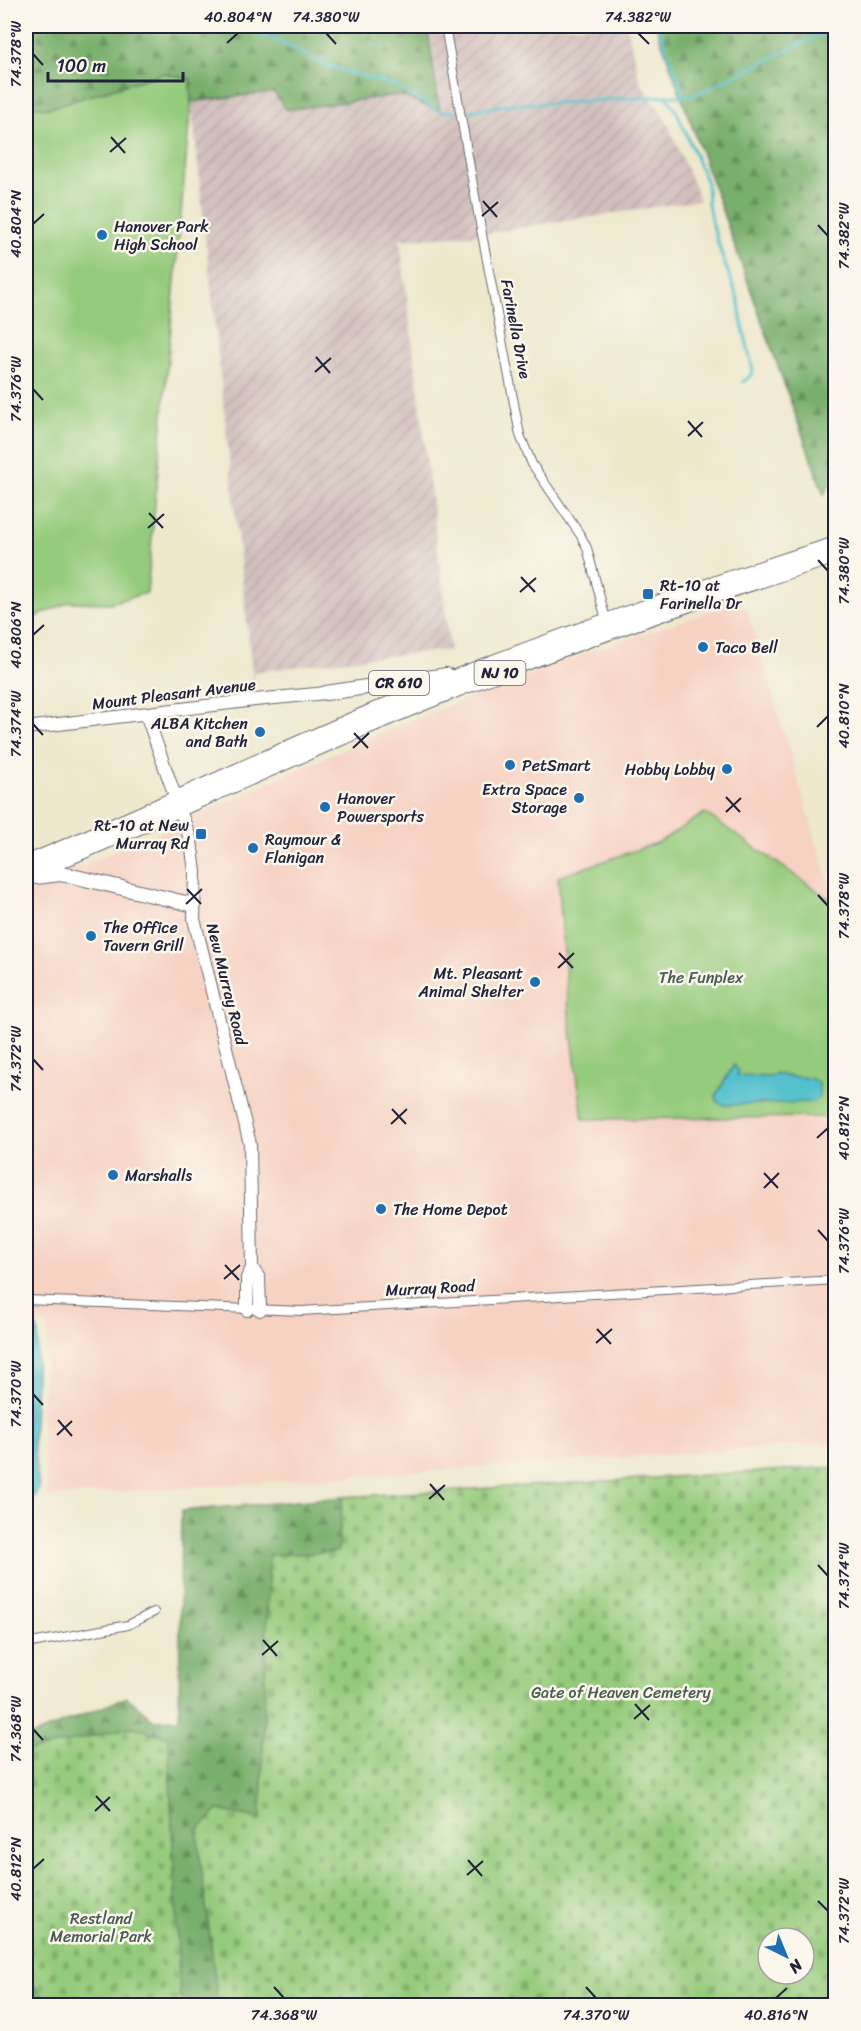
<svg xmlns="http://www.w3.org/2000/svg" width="861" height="2031" viewBox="0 0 861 2031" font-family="Sriracha,sans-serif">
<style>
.built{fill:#f6d2c3}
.industrial{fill:url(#industrial-furrows)}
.green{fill:#95cb7c;stroke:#5c765c;stroke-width:1.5}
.forest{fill:url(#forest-firs);stroke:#4d6854;stroke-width:1.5}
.cemetery{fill:url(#cemetery-stones);stroke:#5c765c;stroke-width:1.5;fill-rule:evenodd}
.water{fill:#54c1cd;stroke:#3b7284;stroke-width:1.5}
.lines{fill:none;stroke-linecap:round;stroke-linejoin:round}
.stream{stroke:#54c1cd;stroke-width:3}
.street-casing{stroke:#69676e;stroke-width:10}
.secondary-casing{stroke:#69676e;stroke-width:14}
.primary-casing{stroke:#69676e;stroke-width:16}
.street{stroke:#fff;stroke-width:8}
.secondary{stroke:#fff;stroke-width:12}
.primary{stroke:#fff;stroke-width:14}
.ticks{fill:none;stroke:#22223b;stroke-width:2}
.poi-dot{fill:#1f6fb2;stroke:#fbf7ec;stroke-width:2}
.labels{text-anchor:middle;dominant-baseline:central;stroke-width:5;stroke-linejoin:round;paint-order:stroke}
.shield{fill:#fbf7ec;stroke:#636270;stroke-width:1.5}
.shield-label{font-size:15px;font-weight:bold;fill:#22223b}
.poi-label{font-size:16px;fill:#22223b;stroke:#fbf7ec;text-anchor:start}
.street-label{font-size:16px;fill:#22223b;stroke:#fbf7ec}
.park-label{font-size:16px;fill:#4a5d52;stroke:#fbf7ec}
.neatline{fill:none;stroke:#22223b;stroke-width:2}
.ticks-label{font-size:15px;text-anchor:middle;fill:#22223b}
</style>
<defs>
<pattern id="industrial-furrows" width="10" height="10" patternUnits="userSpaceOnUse" patternTransform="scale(1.5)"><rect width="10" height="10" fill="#d1bfbd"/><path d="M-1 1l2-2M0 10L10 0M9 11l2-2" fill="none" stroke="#b3a4a3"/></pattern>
<pattern id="forest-firs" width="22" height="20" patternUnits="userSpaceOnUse" patternTransform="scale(1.5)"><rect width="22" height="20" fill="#78af6c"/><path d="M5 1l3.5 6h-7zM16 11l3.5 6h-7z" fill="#628e5a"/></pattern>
<pattern id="cemetery-stones" width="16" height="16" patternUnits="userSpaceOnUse" patternTransform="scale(1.5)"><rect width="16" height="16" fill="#95cb7c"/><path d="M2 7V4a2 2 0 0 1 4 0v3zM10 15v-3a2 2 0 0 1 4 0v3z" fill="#80ae6c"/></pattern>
</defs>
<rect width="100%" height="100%" fill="#fbf7ec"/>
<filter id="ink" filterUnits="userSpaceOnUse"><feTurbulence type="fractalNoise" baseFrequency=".0167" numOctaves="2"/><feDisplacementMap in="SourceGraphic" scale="12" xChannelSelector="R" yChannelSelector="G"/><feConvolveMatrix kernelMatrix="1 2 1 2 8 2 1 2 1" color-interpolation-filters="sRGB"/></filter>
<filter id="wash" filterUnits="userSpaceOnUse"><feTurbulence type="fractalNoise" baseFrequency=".008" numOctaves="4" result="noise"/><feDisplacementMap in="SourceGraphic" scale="24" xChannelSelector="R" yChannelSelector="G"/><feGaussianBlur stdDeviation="1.35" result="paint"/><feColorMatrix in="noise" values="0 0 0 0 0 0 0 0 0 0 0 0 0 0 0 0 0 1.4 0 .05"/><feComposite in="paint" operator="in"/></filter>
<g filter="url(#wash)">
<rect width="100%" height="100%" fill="#eee8cd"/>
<!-- built -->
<path class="built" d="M 733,604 L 747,609 L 835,903 L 705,813 L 659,842 L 558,877 L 583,1119 L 835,1117 L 835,1443 L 47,1497 L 41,1415 L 48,1325 L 26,1321 L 26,887 L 165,831 L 210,809 L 380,733 L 570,658 Z"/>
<!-- industrial -->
<path class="industrial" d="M 427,26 L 627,26 L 640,82 L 666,120 L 700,200 L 482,234 L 400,240 L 450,650 L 347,660 L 254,672 L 254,691 L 191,102 L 274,92 L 286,110 L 398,95 L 439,111 Z"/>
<!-- green -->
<path class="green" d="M 164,73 L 190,79 L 191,102 L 147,593 L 110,603 L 69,602 L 26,621 L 26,106 L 49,108 Z
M 705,813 L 835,903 L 835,1117 L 583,1119 L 569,1015 L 558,877 L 659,842 Z"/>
<!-- forest -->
<path class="forest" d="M 26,26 L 101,26 L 127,32 L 152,26 L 427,26 L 440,111 L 398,95 L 286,110 L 274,92 L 191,102 L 190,79 L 164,73 L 49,108 L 26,106 Z
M 656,26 L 835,26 L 836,473 L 824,495 Z
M 343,1497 L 338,1552 L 269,1555 L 261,1819 L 218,1810 L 197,1831 L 218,2003 L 180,1999 L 168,1737 L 132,1727 L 26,1752 L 26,1738 L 127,1697 L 154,1720 L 179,1719 L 181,1511 Z
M 26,1976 L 51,2005 L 26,2005 Z"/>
<!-- cemetery -->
<path class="cemetery" d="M 835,1467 L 835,2005 L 51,2006 L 26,1976 L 26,1752 L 132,1727 L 168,1737 L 180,1999 L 218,2003 L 197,1831 L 218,1810 L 261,1819 L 269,1555 L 338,1552 L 343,1497 ZM 768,1938 L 804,1938 L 804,1974 L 768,1974 Z"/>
<!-- water -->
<path class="water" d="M 734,1065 L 738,1071 L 738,1076 L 771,1077 L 776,1073 C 790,1082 827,1068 818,1098 L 812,1102 L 724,1105 L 717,1102 L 716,1095 Z
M 35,1325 L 37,1328 L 38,1333 L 33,1443 L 39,1488 L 34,1497 L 26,1501 L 26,1326 Z"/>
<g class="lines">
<!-- stream -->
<path class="stream" d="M 243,26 L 291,47 L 325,65 L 395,86 L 440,111 L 454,112
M 658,26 L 684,96
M 666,96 L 677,112 L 707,183 L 708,205 L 713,226 L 723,259 L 739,301 L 741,319 L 753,370 L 750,376 L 743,382
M 469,111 L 513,104 L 557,103 L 666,96 L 693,96 L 827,31 L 836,29"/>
</g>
</g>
<g filter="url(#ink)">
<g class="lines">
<defs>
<path id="street" d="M 445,26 L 478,213 L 520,435 L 532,464 L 581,536 L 587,548 L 606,620
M 26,1300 L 301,1311 L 836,1280
M 26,1644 L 128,1625 L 154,1612"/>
<path id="secondary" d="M 146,714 L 191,841 L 195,872 L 194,919 L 250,1144 L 252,1268 L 259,1278 L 260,1310
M 26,728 L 255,700 L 326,693
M 247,1310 L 247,1278 L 252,1268"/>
<path id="primary" d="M 326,693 L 447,675
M 26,863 C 181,799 331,724 488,664 C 603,620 719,581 836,544
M 26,876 C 167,817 305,751 446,694 C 574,643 704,598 836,556
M 36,877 L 60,874 L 72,876 L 194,905"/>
</defs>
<!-- street casing -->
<use href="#street" class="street-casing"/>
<!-- secondary casing -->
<use href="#secondary" class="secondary-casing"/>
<!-- primary casing -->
<use href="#primary" class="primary-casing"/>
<!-- street -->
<use href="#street" class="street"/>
<!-- secondary -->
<use href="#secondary" class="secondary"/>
<!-- primary -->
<use href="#primary" class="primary"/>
</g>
</g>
<!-- ticks -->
<path class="ticks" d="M 326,33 L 336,44M 638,33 L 649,44M 227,43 L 238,33M 33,54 L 43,65M 111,137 L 125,153M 110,152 L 126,138M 483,201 L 497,217M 482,216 L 498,202M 33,224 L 44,214M 818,225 L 828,236M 316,357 L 330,373M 315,372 L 331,358M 33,389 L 43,400M 688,421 L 702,437M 688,436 L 703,422M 149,513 L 163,528M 148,528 L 164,514M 818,560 L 828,571M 521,577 L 535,592M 520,592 L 536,578M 33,635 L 44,625M 33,724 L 43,735M 817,727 L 828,716M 354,733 L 368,748M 353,748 L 369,733M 726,797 L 740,812M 726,812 L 741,798M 187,889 L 201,904M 818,895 L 828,906M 186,904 L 202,889M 559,953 L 573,968M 558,968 L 574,953M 33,1059 L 43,1070M 392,1109 L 406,1124M 391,1124 L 407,1109M 817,1138 L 828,1128M 764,1173 L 778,1188M 764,1188 L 779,1173M 818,1230 L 828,1241M 225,1265 L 239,1280M 224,1279 L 240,1265M 597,1329 L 611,1344M 596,1343 L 612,1329M 33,1394 L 43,1405M 58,1420 L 72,1436M 57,1435 L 72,1421M 430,1484 L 444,1500M 429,1499 L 445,1485M 818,1565 L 828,1576M 263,1640 L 277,1656M 262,1655 L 278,1641M 635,1704 L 649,1720M 634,1719 L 650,1705M 33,1729 L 43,1740M 96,1796 L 110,1811M 95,1811 L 110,1797M 468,1860 L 482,1876M 33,1869 L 44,1859M 467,1875 L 483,1861M 818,1901 L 828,1911M 274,1987 L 284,1998M 586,1987 L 596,1998M 776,1998 L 787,1988"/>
<!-- markers -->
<g class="poi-dot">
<circle cx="102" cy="235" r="6"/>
<rect x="642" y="588" width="12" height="12" rx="3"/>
<circle cx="703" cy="647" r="6"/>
<circle cx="260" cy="732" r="6"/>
<circle cx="510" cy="765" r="6"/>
<circle cx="727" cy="769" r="6"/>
<circle cx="579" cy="798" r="6"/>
<circle cx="325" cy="807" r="6"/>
<rect x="195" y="828" width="12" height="12" rx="3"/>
<circle cx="253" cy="848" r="6"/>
<circle cx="91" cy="936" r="6"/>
<circle cx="535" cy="982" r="6"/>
<circle cx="113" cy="1175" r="6"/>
<circle cx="381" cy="1209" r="6"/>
</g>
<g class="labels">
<!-- shield labels -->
<g class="shield">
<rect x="474.5" y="661" width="51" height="24" rx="4.5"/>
<rect x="369" y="671" width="60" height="24" rx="4.5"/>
</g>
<g class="shield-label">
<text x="500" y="673">NJ 10</text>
<text x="399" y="683">CR 610</text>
</g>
<!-- poi labels -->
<g class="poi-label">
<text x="114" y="226">Hanover Park<tspan x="114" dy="18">High School</tspan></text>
<text x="660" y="585">Rt-10 at<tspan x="660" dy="18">Farinella Dr</tspan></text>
<text x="715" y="647">Taco Bell</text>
<text x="248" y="723" text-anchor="end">ALBA Kitchen<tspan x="248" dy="18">and Bath</tspan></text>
<text x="522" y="765">PetSmart</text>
<text x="715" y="769" text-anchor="end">Hobby Lobby</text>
<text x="567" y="789" text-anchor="end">Extra Space<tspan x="567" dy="18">Storage</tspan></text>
<text x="337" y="798">Hanover<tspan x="337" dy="18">Powersports</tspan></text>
<text x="189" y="825" text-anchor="end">Rt-10 at New<tspan x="189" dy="18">Murray Rd</tspan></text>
<text x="265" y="839">Raymour &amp;<tspan x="265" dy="18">Flanigan</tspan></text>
<text x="103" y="927">The Office<tspan x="103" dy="18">Tavern Grill</tspan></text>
<text x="523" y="973" text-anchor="end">Mt. Pleasant<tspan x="523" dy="18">Animal Shelter</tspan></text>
<text x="125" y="1175">Marshalls</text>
<text x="393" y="1209">The Home Depot</text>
</g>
<!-- street labels -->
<g class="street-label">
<text transform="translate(516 329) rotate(79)">Farinella Drive</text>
<text transform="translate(174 694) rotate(-7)">Mount Pleasant Avenue</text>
<text transform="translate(227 984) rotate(76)">New Murray Road</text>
<text transform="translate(430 1288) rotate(-3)">Murray Road</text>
</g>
<!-- park labels -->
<g class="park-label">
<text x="701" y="977">The Funplex</text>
<text x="621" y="1692">Gate of Heaven Cemetery</text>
<text x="101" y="1918">Restland<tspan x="101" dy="18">Memorial Park</tspan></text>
</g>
</g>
<!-- margin -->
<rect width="861" height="2031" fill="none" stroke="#fbf7ec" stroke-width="66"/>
<!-- north arrow -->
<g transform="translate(786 1956) rotate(137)"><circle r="28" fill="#fbf7ec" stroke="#a4a2a5" stroke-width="1.5"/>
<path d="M0-4.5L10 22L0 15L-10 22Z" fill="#1f6fb2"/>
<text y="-9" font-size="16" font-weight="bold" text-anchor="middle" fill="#22223b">N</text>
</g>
<!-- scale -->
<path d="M48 72v9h135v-9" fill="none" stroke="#22223b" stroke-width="3"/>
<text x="57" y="72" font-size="18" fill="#22223b" stroke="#fbf7ec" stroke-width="4.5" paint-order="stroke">100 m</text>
<rect x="33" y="33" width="795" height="1965" class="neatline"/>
<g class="ticks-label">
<text x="238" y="22">40.804°N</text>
<text x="326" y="22">74.380°W</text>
<text x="638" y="22">74.382°W</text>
<text transform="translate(16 54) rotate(-90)" y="5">74.378°W</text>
<text transform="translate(16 224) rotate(-90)" y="5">40.804°N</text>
<text transform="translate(844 236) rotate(-90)" y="5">74.382°W</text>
<text transform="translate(16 389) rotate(-90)" y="5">74.376°W</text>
<text transform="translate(844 571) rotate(-90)" y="5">74.380°W</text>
<text transform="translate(16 635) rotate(-90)" y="5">40.806°N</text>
<text transform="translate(844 716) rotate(-90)" y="5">40.810°N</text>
<text transform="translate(16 724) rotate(-90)" y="5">74.374°W</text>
<text transform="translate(844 906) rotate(-90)" y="5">74.378°W</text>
<text transform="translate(16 1059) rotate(-90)" y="5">74.372°W</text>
<text transform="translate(844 1128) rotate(-90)" y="5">40.812°N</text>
<text transform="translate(844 1241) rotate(-90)" y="5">74.376°W</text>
<text transform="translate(16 1394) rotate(-90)" y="5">74.370°W</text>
<text transform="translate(844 1576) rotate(-90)" y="5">74.374°W</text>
<text transform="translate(16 1729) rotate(-90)" y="5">74.368°W</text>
<text transform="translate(16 1869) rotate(-90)" y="5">40.812°N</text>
<text transform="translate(844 1911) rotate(-90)" y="5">74.372°W</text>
<text x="284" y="2020">74.368°W</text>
<text x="596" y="2020">74.370°W</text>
<text x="776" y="2020">40.816°N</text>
</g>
</svg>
